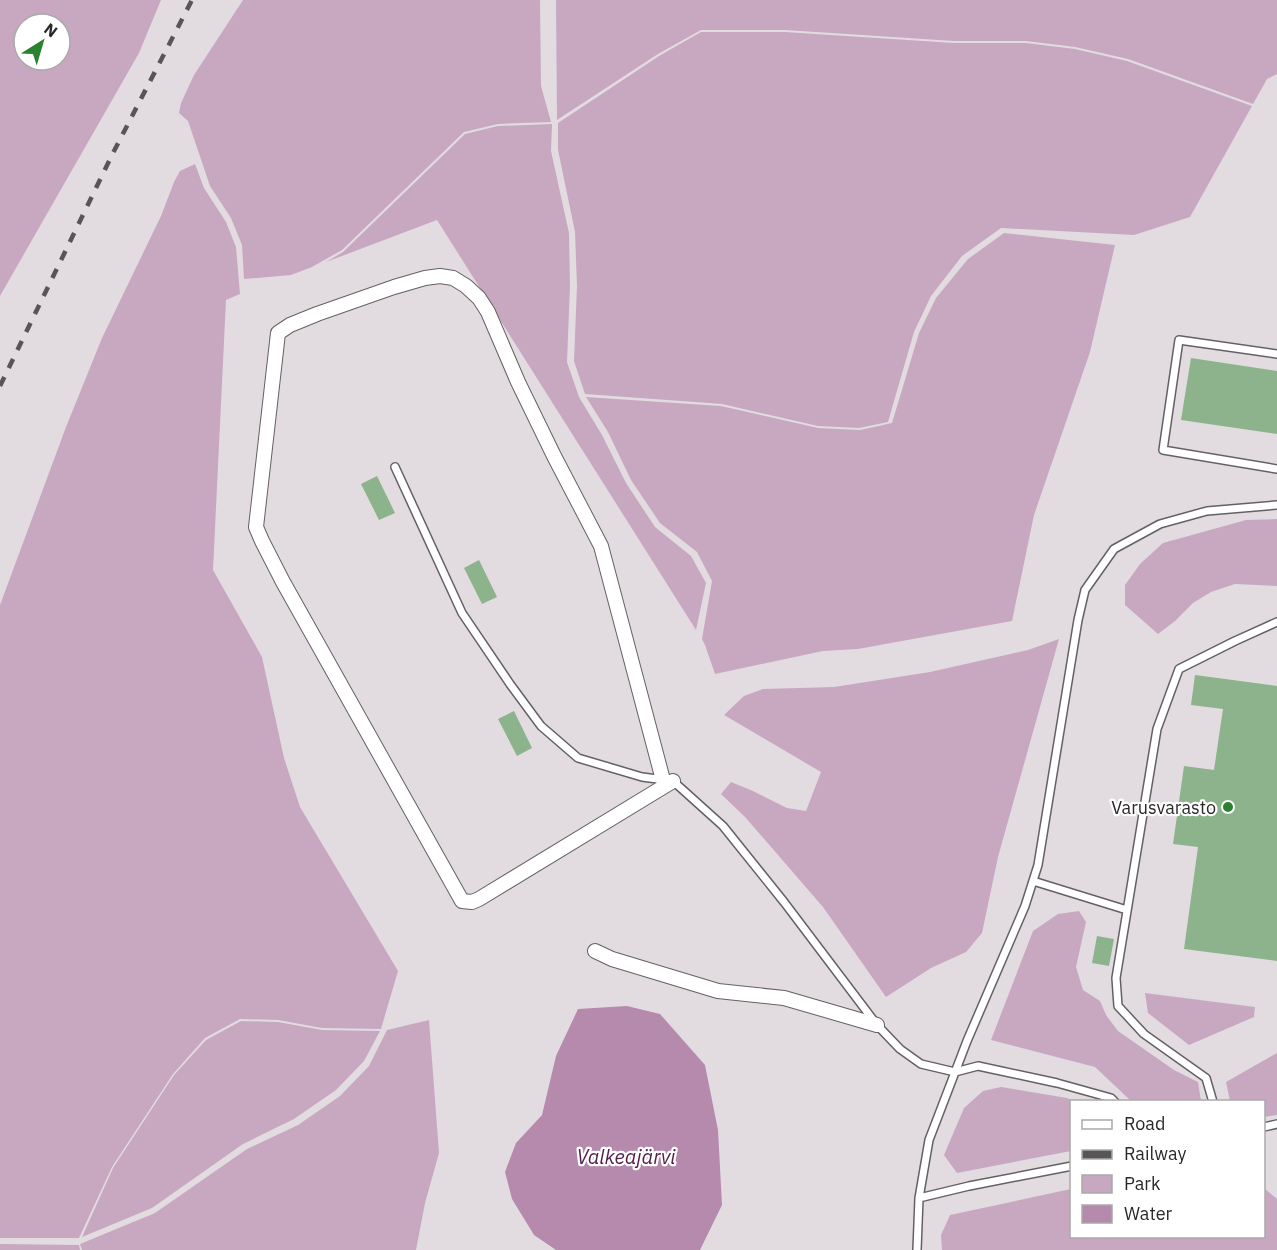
<svg xmlns="http://www.w3.org/2000/svg" width="1277" height="1250" viewBox="0 0 1277 1250" font-family="'IBM Plex Sans',sans-serif">
<style>
.green{fill:#c8a8c1;fill-rule:evenodd}
.water{fill:#b68aad}
.building{fill:#8cb38b}
.lines{fill:none;stroke-linecap:round;stroke-linejoin:round}
.lane-casing{stroke:#656064;stroke-width:10}
.street-casing{stroke:#656064;stroke-width:16}
.lane{stroke:#fff;stroke-width:7}
.street{stroke:#fff;stroke-width:14}
.rail{stroke:#585557;stroke-width:4.5;stroke-dasharray:10 10;stroke-linecap:butt}
.poi-dot{fill:#2a8130;stroke:#fff;stroke-width:2}
.labels{text-anchor:middle;dominant-baseline:central;stroke-width:4.5;stroke-linejoin:round;paint-order:stroke}
.poi-label{font-size:18px;fill:#2a2829;stroke:#fff;text-anchor:end}
.water-label{font-size:20px;font-style:italic;fill:#531d4b;stroke:#fff}
</style>
<rect width="100%" height="100%" fill="#e2dce1"/>
<!-- green -->
<path class="green" d="M 0,0 L 161,0 L 139,53 L 0,296 ZM 24,24 L 60,24 L 60,60 L 24,60 Z
M 243,0 L 540,0 L 541,86 L 551,122 L 498,124 L 464,132 L 342,250 L 312,267 L 291,275 L 244,279 L 242,245 L 231,218 L 210,186 L 188,121 L 179,113 L 181,103 L 194,75 Z
M 556,0 L 1277,0 L 1277,74 L 1267,79 L 1253,104 L 1128,59 L 1075,47 L 1026,41 L 954,41 L 785,30 L 701,30 L 658,54 L 557,120 Z
M 701,32 L 785,32 L 954,43 L 1026,43 L 1075,49 L 1127,61 L 1252,106 L 1190,217 L 1134,235 L 1001,228 L 962,256 L 931,296 L 914,332 L 888,422 L 859,428 L 818,426 L 722,404 L 585,394 L 574,361 L 577,286 L 575,232 L 558,150 L 558,123 L 659,56 Z
M 552,124 L 551,151 L 569,233 L 570,286 L 567,362 L 579,397 L 602,435 L 626,483 L 655,527 L 691,556 L 706,583 L 696,630 L 437,220 L 326,262 L 343,252 L 465,134 L 498,126 Z
M 195,164 L 204,188 L 226,222 L 236,247 L 240,294 L 226,300 L 213,570 L 262,657 L 284,758 L 300,807 L 398,971 L 381,1029 L 322,1028 L 278,1020 L 240,1019 L 205,1038 L 173,1074 L 112,1167 L 79,1238 L 0,1238 L 0,605 L 66,427 L 102,338 L 161,216 L 174,182 L 180,171 Z
M 1004,233 L 1115,245 L 1090,352 L 1034,515 L 1012,621 L 858,649 L 823,651 L 715,674 L 705,645 L 702,639 L 712,581 L 697,552 L 660,523 L 631,480 L 608,432 L 586,397 L 721,406 L 818,428 L 860,430 L 892,423 L 919,333 L 936,298 L 968,259 Z
M 1277,519 L 1277,586 L 1235,584 L 1211,592 L 1193,603 L 1175,621 L 1158,634 L 1125,605 L 1125,585 L 1140,564 L 1163,543 L 1246,520 Z
M 1059,639 L 998,857 L 982,933 L 966,952 L 931,968 L 886,997 L 823,907 L 745,817 L 721,794 L 731,782 L 753,791 L 787,808 L 806,811 L 821,772 L 724,715 L 744,696 L 763,689 L 834,687 L 930,672 L 1028,650 Z
M 1079,911 L 1086,922 L 1076,967 L 1083,990 L 1100,1001 L 1106,1015 L 1118,1031 L 1174,1070 L 1198,1082 L 1201,1101 L 1131,1101 L 1095,1067 L 991,1040 L 1033,931 L 1058,914 Z
M 1145,993 L 1255,1007 L 1254,1017 L 1189,1045 L 1148,1013 Z
M 429,1020 L 439,1153 L 425,1203 L 416,1250 L 82,1250 L 80,1244 L 155,1213 L 247,1149 L 298,1125 L 340,1096 L 369,1066 L 387,1030 Z
M 241,1021 L 278,1022 L 322,1030 L 380,1031 L 364,1061 L 336,1090 L 294,1119 L 243,1144 L 152,1208 L 82,1237 L 113,1168 L 174,1075 L 206,1040 Z
M 1277,1053 L 1277,1115 L 1264,1117 L 1264,1102 L 1230,1101 L 1226,1082 Z
M 1001,1087 L 1067,1098 L 1072,1101 L 1071,1151 L 957,1173 L 944,1155 L 964,1108 L 983,1091 Z
M 1264,1188 L 1277,1199 L 1277,1250 L 942,1250 L 941,1235 L 950,1215 L 1071,1189 L 1072,1236 L 1264,1236 Z
M 0,1244 L 79,1245 L 80,1250 L 0,1250 Z"/>
<!-- water -->
<path class="water" d="M 627,1006 L 660,1014 L 705,1065 L 718,1130 L 722,1205 L 700,1250 L 556,1250 L 534,1235 L 512,1199 L 505,1172 L 516,1143 L 542,1115 L 556,1056 L 578,1009 Z"/>
<!-- building -->
<path class="building" d="M 1191,358 L 1277,371 L 1277,434 L 1181,420 Z
M 377,476 L 395,513 L 379,520 L 361,484 Z
M 479,560 L 497,597 L 482,604 L 464,568 Z
M 1195,675 L 1277,686 L 1277,961 L 1184,949 L 1198,847 L 1173,844 L 1184,766 L 1214,770 L 1223,709 L 1191,705 Z
M 514,711 L 532,748 L 517,756 L 498,719 Z
M 1097,936 L 1114,939 L 1109,966 L 1092,963 Z"/>
<g class="lines">
<defs>
<path id="lane" d="M 1277,354 L 1179,340 L 1163,450 L 1277,469
M 395,467 L 462,613 L 510,684 L 541,726 L 578,758 L 642,777 L 673,781 L 723,826 L 784,902 L 877,1025 L 900,1049 L 921,1064 L 955,1072 L 978,1066 L 1057,1083 L 1111,1098 L 1115,1102
M 1033,881 L 1127,910
M 1213,1102 L 1206,1078 L 1144,1034 L 1118,1006 L 1116,978 L 1157,729 L 1179,669 L 1235,641 L 1277,622
M 1264,1127 L 1277,1124
M 919,1198 L 969,1186 L 1072,1166
M 917,1250 L 919,1198 L 929,1140 L 967,1041 L 1025,906 L 1038,865 L 1078,620 L 1085,590 L 1114,549 L 1160,524 L 1207,511 L 1277,505"/>
<path id="street" d="M 663,780 L 601,546 L 554,456 L 518,382 L 488,312 L 479,298 L 466,286 L 453,278 L 440,276 L 425,278 L 394,287 L 317,314 L 290,325 L 278,333 L 256,527 L 262,541 L 283,582 L 462,901 L 472,902 L 479,899 L 673,781
M 595,951 L 612,959 L 718,991 L 784,998 L 877,1025"/>
</defs>
<!-- lane casing -->
<use href="#lane" class="lane-casing"/>
<!-- street casing -->
<use href="#street" class="street-casing"/>
<!-- lane -->
<use href="#lane" class="lane"/>
<!-- street -->
<use href="#street" class="street"/>
<!-- rail -->
<path class="rail" d="M 0,386 L 113,153 L 192,0"/>
</g>
<!-- markers -->
<circle class="poi-dot" cx="1228" cy="807" r="6"/>
<g class="labels">
<!-- poi labels -->
<g class="poi-label">
<text x="1216" y="807">Varusvarasto</text>
</g>
<!-- water labels -->
<g class="water-label">
<text x="626" y="1156">Valkeajärvi</text>
</g>
</g>
<!-- legend -->
<rect x="1070" y="1100" width="195" height="138" fill="#ffffff" stroke="#aaa9a9" stroke-width="1.5"/>
<rect x="1082" y="1120" width="30" height="9" fill="#ffffff" stroke="#aaa9a9" stroke-width="1.5"/>
<text x="1124" y="1130" font-size="18" fill="#2a2829">Road</text>
<rect x="1082" y="1150" width="30" height="9" fill="#585557" stroke="#aaa9a9" stroke-width="1.5"/>
<text x="1124" y="1160" font-size="18" fill="#2a2829">Railway</text>
<rect x="1082" y="1175" width="30" height="18" fill="#c8a8c1" stroke="#aaa9a9" stroke-width="1.5"/>
<text x="1124" y="1190" font-size="18" fill="#2a2829">Park</text>
<rect x="1082" y="1205" width="30" height="18" fill="#b68aad" stroke="#aaa9a9" stroke-width="1.5"/>
<text x="1124" y="1220" font-size="18" fill="#2a2829">Water</text>
<!-- north arrow -->
<g transform="translate(42 42) rotate(37)"><circle r="28" fill="#ffffff" stroke="#aaa9a9" stroke-width="1.5"/>
<path d="M0-4.5L10 22L0 15L-10 22Z" fill="#2a8130"/>
<text y="-9" font-size="16" font-weight="bold" text-anchor="middle" fill="#2a2829">N</text>
</g>
</svg>
